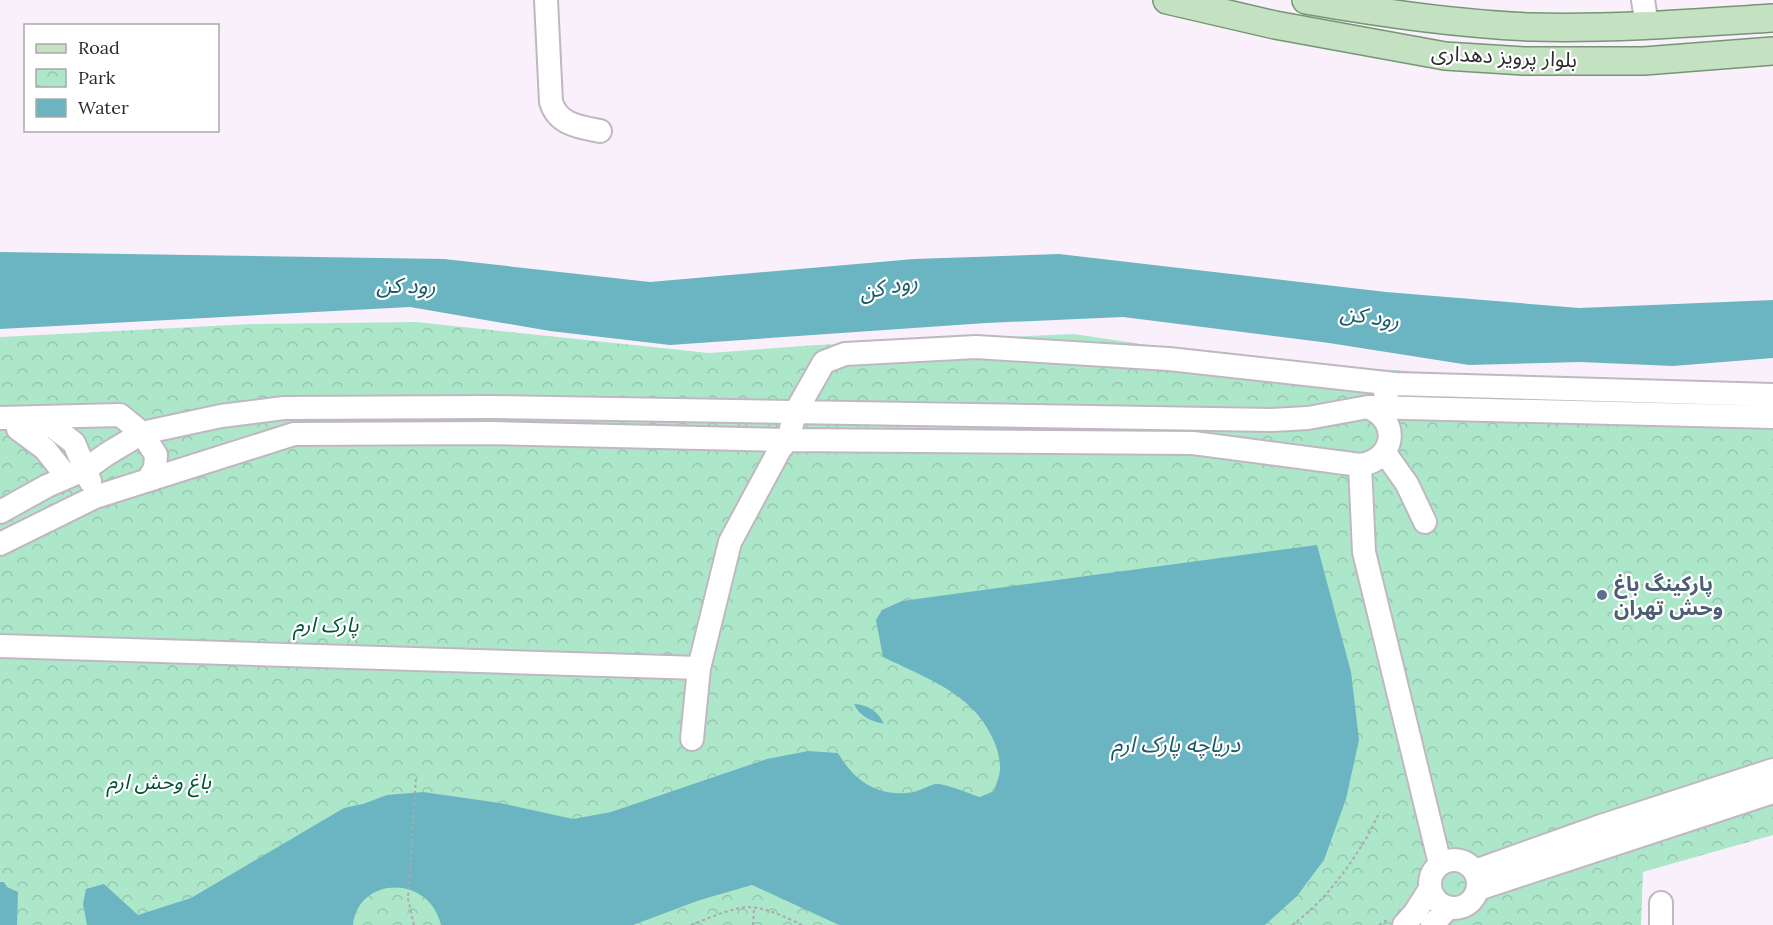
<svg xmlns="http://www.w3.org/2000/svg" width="1773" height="925" viewBox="0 0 1773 925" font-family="Lora,'Noto Sans Arabic',serif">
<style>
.park{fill:url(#park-crowns)}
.water{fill:#6bb5c2}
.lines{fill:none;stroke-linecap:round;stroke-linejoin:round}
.minor-casing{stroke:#c0b7c3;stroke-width:26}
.major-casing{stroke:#769574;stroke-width:30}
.path{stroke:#ada6af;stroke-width:2;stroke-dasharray:3 3;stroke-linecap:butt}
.minor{stroke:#fff;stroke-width:22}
.major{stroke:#c4e2c2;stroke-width:27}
.service-dot{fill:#5c6f8a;stroke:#fff;stroke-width:2}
.labels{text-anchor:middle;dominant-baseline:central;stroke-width:4.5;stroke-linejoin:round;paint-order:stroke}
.street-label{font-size:21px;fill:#2d292e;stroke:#fff}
.service-label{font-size:21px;font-weight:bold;fill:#4e5e75;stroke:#fff;text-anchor:start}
.park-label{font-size:21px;font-style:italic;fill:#005237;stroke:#fff}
.water-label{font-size:22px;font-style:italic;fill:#1c5b64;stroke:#fff}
</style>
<defs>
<pattern id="park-crowns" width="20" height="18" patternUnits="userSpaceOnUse" patternTransform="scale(1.5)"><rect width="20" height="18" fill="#ade7ca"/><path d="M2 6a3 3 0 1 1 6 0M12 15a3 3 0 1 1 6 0" fill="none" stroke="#95c6ae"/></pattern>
</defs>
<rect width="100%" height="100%" fill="#f9f0fc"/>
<!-- park -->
<path class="park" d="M 416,322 L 709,353 L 816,345 L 1074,334 L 1274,364 L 1395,370 L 1643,391 L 1773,384 L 1773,835 L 1643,872 L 1641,925 L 0,925 L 0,337 L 252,324 Z"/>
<!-- water -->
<path class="water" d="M 0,252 L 444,259 L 650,282 L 914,259 L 1059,254 L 1386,292 L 1579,308 L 1773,300 L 1773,358 L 1673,366 L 1580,362 L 1469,365 L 1329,343 L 1123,317 L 986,323 L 670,345 L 550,331 L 410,307 L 0,329 Z
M 1317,545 L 1351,672 L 1359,740 L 1346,799 L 1324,860 L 1297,896 L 1265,925 L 839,925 L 752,885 L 700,900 L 633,925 L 441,925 C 429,874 358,876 353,925 L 87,925 L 83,904 L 86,889 L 104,884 L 138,915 L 191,898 L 344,808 L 363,804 L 387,795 L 423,792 L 500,803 L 573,819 L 611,812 L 767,759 L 808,751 L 838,753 C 855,782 879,798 914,792 C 922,790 929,785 936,784 C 945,783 970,794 980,797 L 994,791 C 996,784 1000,776 1000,768 C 1000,757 997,747 992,737 C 971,692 925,678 883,657 L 876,620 L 882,610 L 902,601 Z
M 854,704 C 868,705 878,711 884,724 C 871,721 860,717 854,704 Z
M 0,882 L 4,882 L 7,887 L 18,892 L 17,925 L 0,925 Z"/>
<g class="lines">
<defs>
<path id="minor" d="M 546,0 L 551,102 C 558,125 580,127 600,131
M 1643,0 L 1647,26
M 1385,392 L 1395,384 L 1773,395
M 1368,407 L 1773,417
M 0,418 L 120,415 L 142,433 L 156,455 L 155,468 L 148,480
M 35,427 L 52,426 L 74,443 L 90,481
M 18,429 L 45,449 L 67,477
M 1385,453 L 1407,484 L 1425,522
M 1360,465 L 1364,552 L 1440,864
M 0,512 L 47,486 L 86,469 L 107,454 L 142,433 L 221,416 L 284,408 L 490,407 L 1272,420 L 1308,418 L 1368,407 C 1401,421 1395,460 1360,465 L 1193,443 L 788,440 L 492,433 L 294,434 L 95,497 L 0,544
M 0,646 L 699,668
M 692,739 L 699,668 L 730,542 L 780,449 L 788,440 L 795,413 L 824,362 L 845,354 L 976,347 L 1169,359 L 1395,384
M1430 884a24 24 0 1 1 48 0a24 24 0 1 1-48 0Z
M 1475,871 L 1598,827 L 1773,770
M 1478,889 L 1773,792
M 1661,903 L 1661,925
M 1404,925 L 1414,914 L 1430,889
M 1432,925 L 1448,908"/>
<path id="major" d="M 1167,0 L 1275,25 L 1445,56 L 1524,61 L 1644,61 L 1773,51
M 1306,0 C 1380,13 1456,24 1532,27 C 1612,29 1693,23 1773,18"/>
</defs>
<!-- minor casing -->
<use href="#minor" class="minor-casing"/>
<!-- major casing -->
<use href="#major" class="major-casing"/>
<!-- path -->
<path class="path" d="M 414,925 L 408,899 L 416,777
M 691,925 C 707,919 724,911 740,908 C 760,904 785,917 802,925
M 753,925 L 754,909
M 1292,925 C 1324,902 1347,870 1367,837 C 1372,829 1375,820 1380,812
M 1379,925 L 1387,920"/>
<!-- minor -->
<use href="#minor" class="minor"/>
<!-- major -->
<use href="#major" class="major"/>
</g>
<!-- markers -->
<circle class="service-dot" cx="1602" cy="595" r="6"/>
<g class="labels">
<!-- street labels -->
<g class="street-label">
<text transform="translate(1504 56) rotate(3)">بلوار پرویز دهداری</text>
</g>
<!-- service labels -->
<g class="service-label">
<text x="1614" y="583">پارکینگ باغ<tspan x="1614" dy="24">وحش تهران</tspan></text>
</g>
<!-- park labels -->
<g class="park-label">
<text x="326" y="624">پارک ارم</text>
<text x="159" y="781">باغ وحش ارم</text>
</g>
<!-- water labels -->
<g class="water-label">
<text transform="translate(406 285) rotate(1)">رود کن</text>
<text transform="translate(888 286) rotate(-12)">رود کن</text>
<text transform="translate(1370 316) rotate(8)">رود کن</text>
<text x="1176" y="744">دریاچه پارک ارم</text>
</g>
</g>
<!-- legend -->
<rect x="24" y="24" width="195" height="108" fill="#ffffff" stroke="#aba9ab" stroke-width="1.5"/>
<rect x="36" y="44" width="30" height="9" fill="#c4e2c2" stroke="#aba9ab" stroke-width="1.5"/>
<text x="78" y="54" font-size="18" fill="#2d292e">Road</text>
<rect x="36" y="69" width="30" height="18" fill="url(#park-crowns)" stroke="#aba9ab" stroke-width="1.5"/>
<text x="78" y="84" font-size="18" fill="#2d292e">Park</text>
<rect x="36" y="99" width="30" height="18" fill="#6bb5c2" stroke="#aba9ab" stroke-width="1.5"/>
<text x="78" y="114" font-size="18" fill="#2d292e">Water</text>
</svg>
